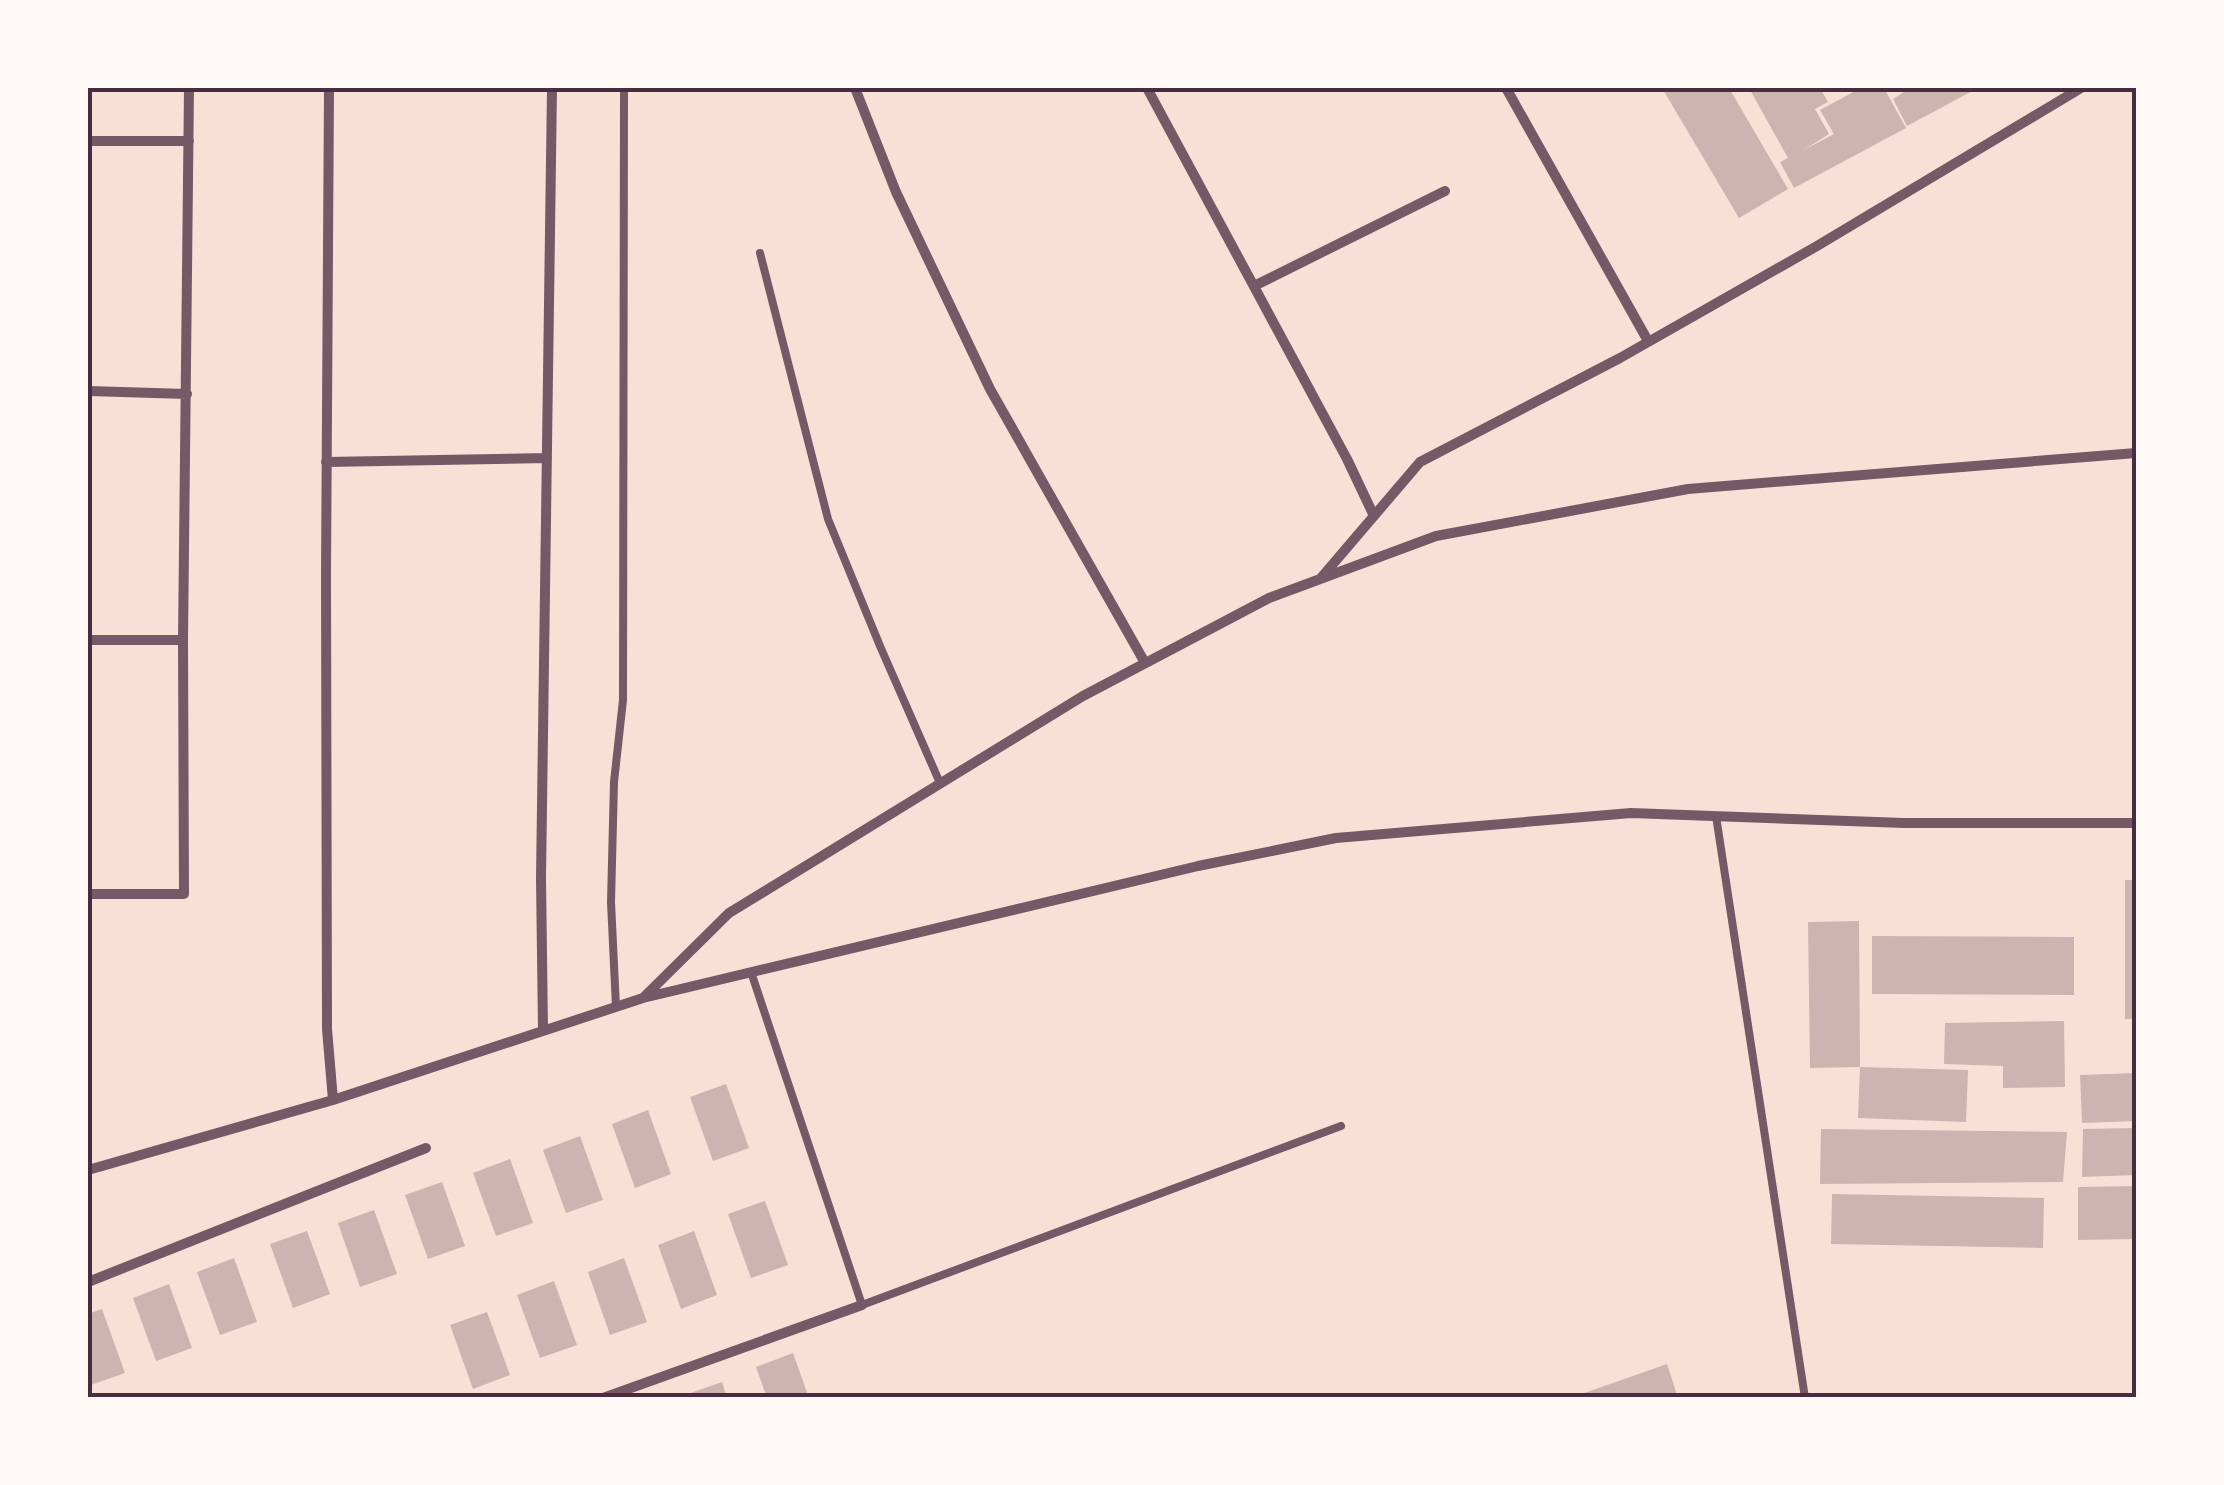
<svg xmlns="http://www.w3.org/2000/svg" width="2224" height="1485" viewBox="0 0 2224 1485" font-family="Montserrat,sans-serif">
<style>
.building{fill:#ccb4b1}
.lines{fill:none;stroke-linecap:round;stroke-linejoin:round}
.service{stroke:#755966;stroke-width:8}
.minor{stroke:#755966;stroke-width:10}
.neatline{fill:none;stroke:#4a2c40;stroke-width:4}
</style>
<rect width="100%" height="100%" fill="#f7e1d7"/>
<!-- building -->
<path class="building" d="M 1662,88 L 1729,88 L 1788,189 L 1739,218 Z
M 1749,88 L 1820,88 L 1828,102 L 1815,109 L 1829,134 L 1802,151 L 1834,134 L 1820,110 L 1861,88 L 1884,88 L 1906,128 L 1794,188 L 1780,162 L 1788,158 Z
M 1902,88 L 1978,88 L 1907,126 L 1893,99 L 1904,92 Z
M 2125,880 L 2136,880 L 2136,1019 L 2125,1019 Z
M 1859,921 L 1860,1067 L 1810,1068 L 1808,922 Z
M 1872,936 L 2074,937 L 2074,995 L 1872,994 Z
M 2064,1021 L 2065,1087 L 2003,1088 L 2003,1066 L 1944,1064 L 1945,1023 Z
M 1860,1067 L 1968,1070 L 1966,1122 L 1858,1118 Z
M 2136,1073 L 2136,1121 L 2082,1123 L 2080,1075 Z
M 726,1084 L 749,1148 L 713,1161 L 690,1097 Z
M 648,1110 L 671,1174 L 635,1188 L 612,1124 Z
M 2136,1128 L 2136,1175 L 2082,1177 L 2083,1129 Z
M 1821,1129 L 2067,1132 L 2063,1182 L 1820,1184 Z
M 580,1136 L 603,1200 L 566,1213 L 543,1150 Z
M 510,1159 L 533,1223 L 496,1236 L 473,1173 Z
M 442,1182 L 465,1246 L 428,1259 L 405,1195 Z
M 2136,1186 L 2136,1239 L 2078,1240 L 2078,1187 Z
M 1832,1194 L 2044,1198 L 2043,1248 L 1831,1244 Z
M 765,1201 L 788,1265 L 751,1278 L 728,1214 Z
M 374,1210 L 397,1274 L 360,1287 L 338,1223 Z
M 307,1231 L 330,1294 L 293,1308 L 270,1244 Z
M 694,1231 L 717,1295 L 681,1309 L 658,1245 Z
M 234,1258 L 257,1322 L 220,1335 L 197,1272 Z
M 624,1258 L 647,1322 L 610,1335 L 588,1272 Z
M 554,1281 L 577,1345 L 540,1358 L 517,1295 Z
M 169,1284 L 192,1348 L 156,1361 L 133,1298 Z
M 102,1309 L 125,1373 L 88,1386 L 88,1314 Z
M 487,1312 L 510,1375 L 473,1389 L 450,1325 Z
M 793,1353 L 809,1398 L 767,1398 L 756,1367 Z
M 1667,1364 L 1678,1398 L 1573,1398 L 1573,1397 Z
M 722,1382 L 727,1398 L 679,1398 L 679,1397 Z"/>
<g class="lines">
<!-- service -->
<path class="service" d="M 760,253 L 828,519 L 880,646 L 940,783
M 1716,816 L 1805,1398
M 751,972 L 862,1305 L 1341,1126
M 616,1007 L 611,902 L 614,782 L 623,700 L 624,88"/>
<!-- minor -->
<path class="minor" d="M 329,88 L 326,574 L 327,1029 L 333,1100
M 855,88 L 896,192 L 990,389 L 1144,661
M 1147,88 L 1347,459 L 1374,516
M 1506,88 L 1648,341
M 88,141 L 189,141
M 1254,286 L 1445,191
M 88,391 L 187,394
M 326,462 L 547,458
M 1321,578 L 1420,462 L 1620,358 L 1817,246 L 2081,88
M 88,640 L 183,640
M 88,894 L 184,894 L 183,640 L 189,88
M 644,997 L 729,913 L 1083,696 L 1269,598 L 1436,536 L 1688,489 L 2136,453
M 543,1031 L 541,878 L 552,88
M 88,1170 L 333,1100 L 643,998 L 1198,866 L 1336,838 L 1631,813 L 1904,823 L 2136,823
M 88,1282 L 426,1148
M 603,1398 L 862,1305"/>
</g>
<!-- border -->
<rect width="2224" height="1485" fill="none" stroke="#fffaf5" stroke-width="180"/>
<rect x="90" y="90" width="2044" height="1305" class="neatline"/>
</svg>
